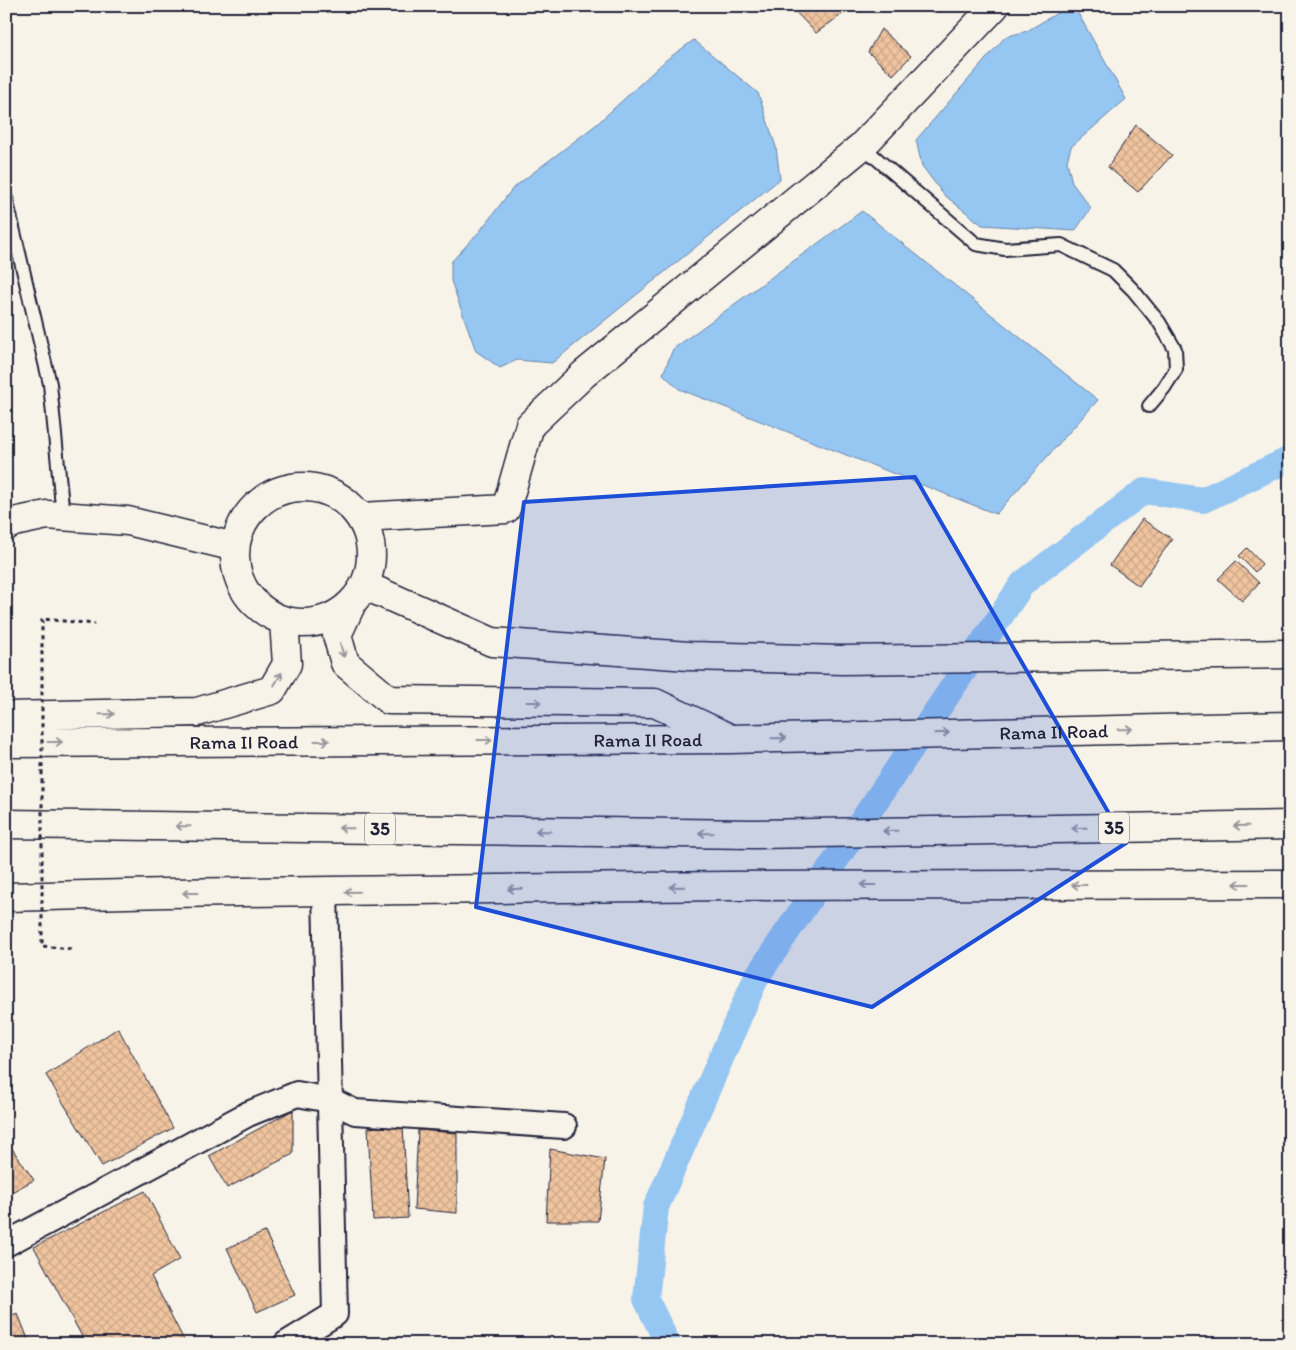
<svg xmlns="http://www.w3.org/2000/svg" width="1296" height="1350" viewBox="0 0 1296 1350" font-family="Itim,sans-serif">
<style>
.water{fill:#96c6f2;stroke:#6884a9}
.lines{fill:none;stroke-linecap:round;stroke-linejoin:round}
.canal{stroke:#96c6f2;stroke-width:26}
.building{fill:url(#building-cross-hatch);stroke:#22223b}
.lane-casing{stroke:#22223b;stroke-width:16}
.street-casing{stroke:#22223b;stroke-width:28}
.secondary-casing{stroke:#22223b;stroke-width:31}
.highway-casing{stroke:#22223b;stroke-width:31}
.lane{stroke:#f7f3e8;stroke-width:12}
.street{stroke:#f7f3e8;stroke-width:24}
.secondary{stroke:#f7f3e8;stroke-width:28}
.highway{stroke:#f7f3e8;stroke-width:28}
.path-bridge{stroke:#22223b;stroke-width:3;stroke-dasharray:4 4;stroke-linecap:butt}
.oneway{stroke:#97959a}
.marked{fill:#1d4ed8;fill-opacity:0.2;stroke:#1d4ed8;stroke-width:4;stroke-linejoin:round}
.labels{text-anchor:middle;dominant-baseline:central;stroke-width:4;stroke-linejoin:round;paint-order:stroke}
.shield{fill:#f7f3e8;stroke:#62616f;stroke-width:1}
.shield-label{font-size:18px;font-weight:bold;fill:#22223b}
.street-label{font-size:19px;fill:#22223b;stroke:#f7f3e8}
</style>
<defs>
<pattern id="building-cross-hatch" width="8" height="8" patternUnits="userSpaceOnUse" patternTransform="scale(1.25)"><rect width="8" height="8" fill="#efc49e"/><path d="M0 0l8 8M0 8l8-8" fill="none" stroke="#cda889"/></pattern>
</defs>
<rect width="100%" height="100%" fill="#f7f3e8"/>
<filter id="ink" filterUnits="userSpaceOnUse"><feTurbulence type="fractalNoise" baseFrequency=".02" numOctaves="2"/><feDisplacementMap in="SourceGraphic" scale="10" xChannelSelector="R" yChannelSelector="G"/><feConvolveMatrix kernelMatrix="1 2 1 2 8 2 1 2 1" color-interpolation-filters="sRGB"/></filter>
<g filter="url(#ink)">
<!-- water -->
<path class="water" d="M 1069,6 L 1074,6 L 1126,99 L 1071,147 L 1067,161 L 1072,183 L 1091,208 L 1075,231 L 982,225 L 943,194 L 922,166 L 916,140 L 1005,37 L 1027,31 Z
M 694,40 L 758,93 L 776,147 L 780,179 L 552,363 L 517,360 L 500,368 L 476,351 L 451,281 L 451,262 L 480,231 L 513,188 L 597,124 L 666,60 Z
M 862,211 L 1098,400 L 996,514 L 679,389 L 663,374 L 673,349 Z"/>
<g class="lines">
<!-- canal -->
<path class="canal" d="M 668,1344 L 646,1299 L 656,1207 L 756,978 L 1023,583 L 1144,491 L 1203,500 L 1290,459"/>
</g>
<!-- building -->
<path class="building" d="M 790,6 L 839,6 L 844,13 L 816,33 Z
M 881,29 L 911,56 L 893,75 L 868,52 Z
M 1136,125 L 1172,155 L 1138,192 L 1108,167 Z
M 1142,519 L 1172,539 L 1139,586 L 1110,565 Z
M 1247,548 L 1262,564 L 1255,572 L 1239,556 Z
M 1236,561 L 1259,583 L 1242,601 L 1218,579 Z
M 118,1028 L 173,1128 L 102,1166 L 46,1075 Z
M 293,1110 L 293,1154 L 227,1188 L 209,1156 Z
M 403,1125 L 408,1218 L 373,1220 L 368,1128 Z
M 418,1130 L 457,1133 L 457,1213 L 414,1209 Z
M 6,1140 L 34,1180 L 6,1195 Z
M 550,1149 L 605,1159 L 598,1221 L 546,1221 Z
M 145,1191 L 180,1259 L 151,1276 L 186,1344 L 86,1344 L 34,1247 Z
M 265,1232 L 295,1295 L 257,1312 L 227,1248 Z
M 18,1314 L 30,1344 L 6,1344 L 6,1318 Z"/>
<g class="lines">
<defs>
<path id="lane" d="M 862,146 L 976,244 L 1005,249 L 1061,245 L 1113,270 L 1133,290 L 1159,322 L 1175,349 L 1176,369 L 1164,388 L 1149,406
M 6,198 L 50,384 L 63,516"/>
<path id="street" d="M 6,1244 L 248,1114 L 297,1094 L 330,1100 L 355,1112 L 564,1126
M 286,1344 L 335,1314 L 325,892"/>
<path id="secondary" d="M 361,517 L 506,509 L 530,425 L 584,374 L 862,146 L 995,6
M 6,526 L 14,522 L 47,515 L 128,521 L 235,547
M 366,586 L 492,642 L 689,656 L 843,660 L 1290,654
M 6,897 L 167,893 L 726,886 L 1290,884"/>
<g id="highway">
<circle cx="303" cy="555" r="68"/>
<path d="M 351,605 L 337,635 L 345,663 L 389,700 L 655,703 L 725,736"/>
<path d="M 6,716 L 197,712 L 272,690 L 287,664 L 284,621"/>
<path id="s1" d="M 6,743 L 731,739 L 1290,726"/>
<path d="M 6,824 L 754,834 L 1290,825"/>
</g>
</defs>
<!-- lane casing -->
<use href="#lane" class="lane-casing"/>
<!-- street casing -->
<use href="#street" class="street-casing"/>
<!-- secondary casing -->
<use href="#secondary" class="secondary-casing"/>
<!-- highway casing -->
<use href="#highway" class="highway-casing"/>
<!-- lane -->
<use href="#lane" class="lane"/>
<!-- street -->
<use href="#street" class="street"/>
<!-- secondary -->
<use href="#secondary" class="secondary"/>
<!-- highway -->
<use href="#highway" class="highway"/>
<!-- path-bridge -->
<path class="path-bridge" d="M 71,949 L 42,946 L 42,619 L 95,624"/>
</g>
<!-- one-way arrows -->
<defs><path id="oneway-shaft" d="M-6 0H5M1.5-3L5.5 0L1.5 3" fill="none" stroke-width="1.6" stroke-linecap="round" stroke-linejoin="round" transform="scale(1.25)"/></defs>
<g class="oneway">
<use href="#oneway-shaft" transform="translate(342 650) rotate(75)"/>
<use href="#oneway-shaft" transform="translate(278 679) rotate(-59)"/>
<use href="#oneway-shaft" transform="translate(534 702)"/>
<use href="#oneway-shaft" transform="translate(107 714) rotate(-1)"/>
<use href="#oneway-shaft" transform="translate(1125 729) rotate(-1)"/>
<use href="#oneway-shaft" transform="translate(942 733) rotate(-2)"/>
<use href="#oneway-shaft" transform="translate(779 738) rotate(-1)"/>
<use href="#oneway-shaft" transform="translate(485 740)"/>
<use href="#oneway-shaft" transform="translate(322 741)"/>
<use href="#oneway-shaft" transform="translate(55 742)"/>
<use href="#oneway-shaft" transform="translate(183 826) rotate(-179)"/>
<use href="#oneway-shaft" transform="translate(1241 826) rotate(179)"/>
<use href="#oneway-shaft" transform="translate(346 828) rotate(-179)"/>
<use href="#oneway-shaft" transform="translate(1079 828) rotate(179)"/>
<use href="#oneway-shaft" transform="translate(543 831) rotate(-179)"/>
<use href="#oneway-shaft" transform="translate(890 831) rotate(179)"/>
<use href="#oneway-shaft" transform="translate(706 833) rotate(-179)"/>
<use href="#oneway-shaft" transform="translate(1241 884) rotate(180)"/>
<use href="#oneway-shaft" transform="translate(868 885) rotate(180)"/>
<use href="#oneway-shaft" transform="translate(1079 885) rotate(180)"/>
<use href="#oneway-shaft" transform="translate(677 887) rotate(179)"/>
<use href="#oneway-shaft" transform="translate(515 889) rotate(179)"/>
<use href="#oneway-shaft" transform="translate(352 892) rotate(179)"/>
<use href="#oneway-shaft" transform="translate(190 893) rotate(180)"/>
</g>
</g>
<!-- marked area -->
<path class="marked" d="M 915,477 L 1126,843 L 872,1007 L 476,907 L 524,502 Z"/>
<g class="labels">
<!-- shield labels -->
<g class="shield">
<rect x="1099" y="812.5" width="30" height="31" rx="4"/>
<rect x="365" y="813.5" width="30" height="31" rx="4"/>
</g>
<g class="shield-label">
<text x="1114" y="828">35</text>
<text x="380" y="829">35</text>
</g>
<!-- street labels -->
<g class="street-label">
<text stroke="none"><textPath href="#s1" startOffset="1048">Rama II Road</textPath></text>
<text stroke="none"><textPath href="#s1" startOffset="642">Rama II Road</textPath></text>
<text stroke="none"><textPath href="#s1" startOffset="238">Rama II Road</textPath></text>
</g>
</g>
<!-- margin -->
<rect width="1296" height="1350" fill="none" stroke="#f7f3e8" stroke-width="25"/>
<rect x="12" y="12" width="1271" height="1325" fill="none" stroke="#22223b" stroke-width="2" filter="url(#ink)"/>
</svg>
